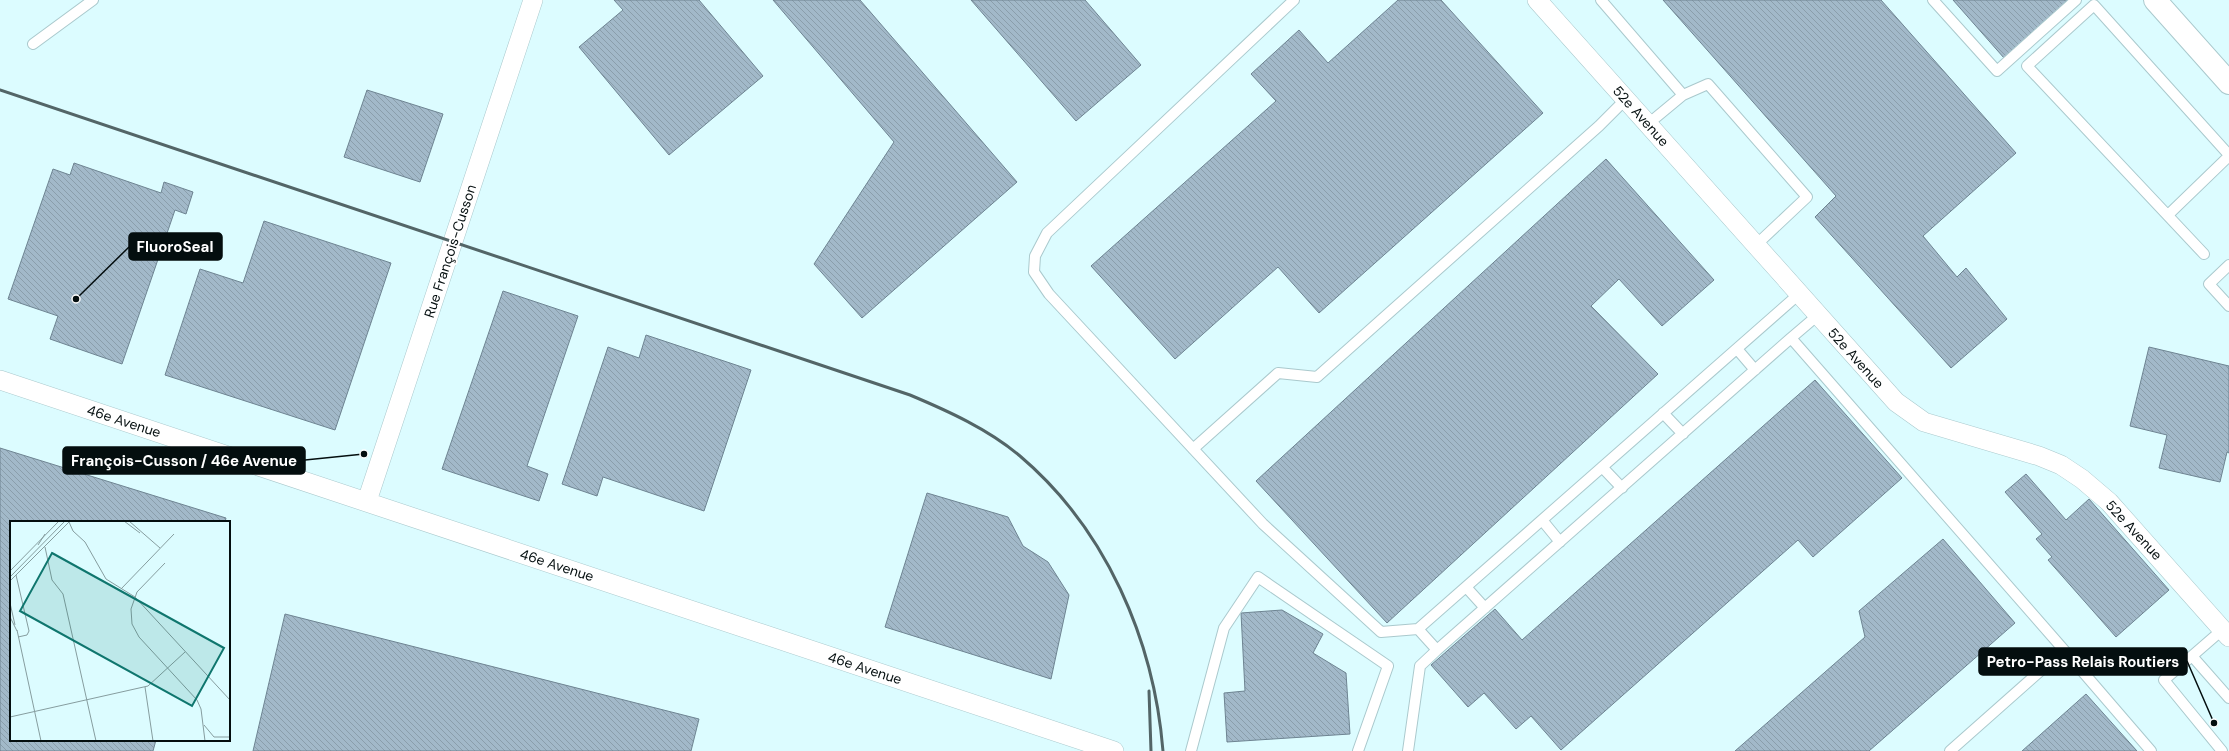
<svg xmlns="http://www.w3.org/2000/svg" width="2229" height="751" viewBox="0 0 2229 751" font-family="'DM Sans',sans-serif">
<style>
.building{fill:url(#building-back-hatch);stroke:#6e8492}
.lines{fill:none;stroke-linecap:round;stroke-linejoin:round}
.service-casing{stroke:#aac9cd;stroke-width:12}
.minor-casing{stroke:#aac9cd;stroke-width:20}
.tertiary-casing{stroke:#aac9cd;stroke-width:24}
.service{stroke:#fff;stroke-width:10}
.minor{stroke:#fff;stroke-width:19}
.tertiary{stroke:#fff;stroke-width:22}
.rail{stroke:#536567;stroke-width:3}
.labels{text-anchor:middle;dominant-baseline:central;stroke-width:4;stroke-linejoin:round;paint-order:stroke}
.street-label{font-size:14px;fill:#040e0f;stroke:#fff}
.inset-road{fill:none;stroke:#869d9f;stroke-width:1}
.view{fill:#0f766e;fill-opacity:0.15;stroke:#0f766e;stroke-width:2}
.inset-edge{fill:none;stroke:#040e0f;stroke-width:2}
.leader{fill:none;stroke:#040e0f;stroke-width:1.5}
.callout-dot{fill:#040e0f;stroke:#fff;stroke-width:1.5}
.callout{fill:#040e0f;stroke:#040e0f;stroke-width:1.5}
.callout-label{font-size:15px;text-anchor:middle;font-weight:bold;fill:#fff}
</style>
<defs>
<pattern id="building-back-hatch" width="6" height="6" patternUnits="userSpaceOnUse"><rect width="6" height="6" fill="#a2b9c9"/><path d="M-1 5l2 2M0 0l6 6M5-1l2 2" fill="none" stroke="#8a9eab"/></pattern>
</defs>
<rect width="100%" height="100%" fill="#dcfcff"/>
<!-- building -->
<path class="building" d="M 614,0 L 699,0 L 763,76 L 669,155 L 579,47 L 623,10 Z
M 773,0 L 860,0 L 1017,182 L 862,318 L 814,264 L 894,142 Z
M 971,0 L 1085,0 L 1141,65 L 1076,121 Z
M 1398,0 L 1441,0 L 1543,113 L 1319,313 L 1278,267 L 1175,359 L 1091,266 L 1276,101 L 1251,74 L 1299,30 L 1328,63 Z
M 1663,0 L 1881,0 L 2016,153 L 1923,236 L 1957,277 L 1966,268 L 2007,319 L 1951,368 L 1815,217 L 1836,196 Z
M 1953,0 L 2070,0 L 2004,58 Z
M 367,90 L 443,114 L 420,182 L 344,157 Z
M 1606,159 L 1714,280 L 1662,326 L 1619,279 L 1591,306 L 1658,374 L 1387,623 L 1256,481 Z
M 74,163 L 161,193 L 164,182 L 193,192 L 186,214 L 175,210 L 122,364 L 50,339 L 58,316 L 8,299 L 53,169 L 70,175 Z
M 264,221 L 391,263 L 335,430 L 165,375 L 200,269 L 243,283 Z
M 503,291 L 578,316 L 527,466 L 548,474 L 539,501 L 442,469 Z
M 646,335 L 751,370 L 704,511 L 603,477 L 597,496 L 562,484 L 608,347 L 639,358 Z
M 2149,347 L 2229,366 L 2229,453 L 2227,452 L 2220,482 L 2159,468 L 2167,435 L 2130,426 Z
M 1815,380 L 1902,478 L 1813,557 L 1798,540 L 1561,750 L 1531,716 L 1516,729 L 1484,693 L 1468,707 L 1431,665 L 1495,609 L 1522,640 Z
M 0,448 L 226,518 L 225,522 L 11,522 L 11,740 L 156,740 L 153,751 L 0,751 Z
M 2026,474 L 2066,520 L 2089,499 L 2169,590 L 2116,637 L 2048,560 L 2052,557 L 2036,539 L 2042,534 L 2005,492 Z
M 927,493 L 1008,517 L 1023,546 L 1048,562 L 1069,595 L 1051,679 L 885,627 Z
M 1943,539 L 2015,623 L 1869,751 L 1735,751 L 1865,637 L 1859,611 Z
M 1282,610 L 1323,634 L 1313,653 L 1346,673 L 1350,734 L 1227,742 L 1224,693 L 1245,691 L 1241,613 Z
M 285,614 L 699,719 L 691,751 L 253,751 Z
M 2086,694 L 2137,751 L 2022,751 Z"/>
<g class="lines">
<defs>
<path id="service" d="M 1294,0 L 1047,233 L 1035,256 L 1034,272 L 1049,294 L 1263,524 L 1381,632 L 1418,629
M 1601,0 L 1683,95
M 1933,0 L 1997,71 L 2076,0
M 33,44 L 93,0
M 1648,124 L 1683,95 L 1708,84 L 1807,197 L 1756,245
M 2168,215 L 2229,156
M 2204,254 L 2027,66 L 2094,5 L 2229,155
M 2229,265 L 2209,284 L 2229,306
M 1818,315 L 1791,338 L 2064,650 L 1950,751
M 1791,338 L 1437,650 L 1418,629 L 1799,294
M 1737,349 L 1755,370
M 1663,413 L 1683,434
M 1193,449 L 1278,373 L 1317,377 L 1599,126 L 1626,99
M 1602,467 L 1622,488
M 1542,520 L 1560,542
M 1466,587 L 1485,608
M 2222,630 L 2192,656 L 2229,698
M 2064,650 L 2151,751
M 2192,656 L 2164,680 L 2222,751
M 1191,751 L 1224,628 L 1258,577 L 1388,666 L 1358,751
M 1408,751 L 1420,666 L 1437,650"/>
<path id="minor" d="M 1537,0 L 1896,402 L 1924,422 L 2039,456 L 2061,465 L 2082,479 L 2109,502 L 2229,637
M 0,380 L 1114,751
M 367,501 L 533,0"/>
<path id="tertiary" d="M 2155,0 L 2229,83"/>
</defs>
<!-- service casing -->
<use href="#service" class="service-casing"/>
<!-- minor casing -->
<use href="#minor" class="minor-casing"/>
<!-- tertiary casing -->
<use href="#tertiary" class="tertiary-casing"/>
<!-- service -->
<use href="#service" class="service"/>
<!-- minor -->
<use href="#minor" class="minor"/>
<!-- tertiary -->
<use href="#tertiary" class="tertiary"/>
<!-- rail -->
<path class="rail" d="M 0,90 L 910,395 C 948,411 988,429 1020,456 C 1106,529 1154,640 1163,751
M 1149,691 L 1151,751"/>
</g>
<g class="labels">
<!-- street labels -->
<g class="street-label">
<text transform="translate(1641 116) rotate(48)">52e Avenue</text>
<text transform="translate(450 251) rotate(-72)">Rue François-Cusson</text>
<text transform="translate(1856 358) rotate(48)">52e Avenue</text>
<text transform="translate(124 421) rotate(18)">46e Avenue</text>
<text transform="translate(2134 530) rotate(47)">52e Avenue</text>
<text transform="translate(557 565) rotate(18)">46e Avenue</text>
<text transform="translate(865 668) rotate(18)">46e Avenue</text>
</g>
</g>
<!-- overview -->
<g transform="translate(10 521)">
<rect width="220" height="220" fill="#dcfcff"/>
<path class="inset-road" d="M 114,0 L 130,12M 119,0 L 150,27M 59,1 L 63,10 L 75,21 L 96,58 L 125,76 L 220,179M 28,24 L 35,13M 35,26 L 42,59 L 53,73 L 86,220M 155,42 L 127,71 L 121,88 L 122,103 L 129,116 L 187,179 L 191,188 L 195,220M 0,50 L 49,0M 6,54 L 19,110 L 17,114 L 8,116M 0,56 L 55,0M 0,60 L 60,0M 111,68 L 164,13M 0,82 L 5,104M 0,96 L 7,110M 7,109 L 31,220M 135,166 L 143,220M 0,196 L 138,165 L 175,131M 194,204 L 204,216 L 220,216"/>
<path class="view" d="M 42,32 L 214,127 L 182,185 L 10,90 Z"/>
<rect width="220" height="220" class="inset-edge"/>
</g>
<!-- callouts -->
<path class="leader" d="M76 299L129 247M364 454L305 460M2214 723L2187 661"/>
<g class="callout-dot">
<circle cx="76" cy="299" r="4"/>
<circle cx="364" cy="454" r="4"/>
<circle cx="2214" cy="723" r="4"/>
</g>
<g class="callout">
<rect x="129" y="233" width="93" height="27" rx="4"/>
<rect x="63" y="447" width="242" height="27" rx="4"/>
<rect x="1979" y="648" width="208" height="27" rx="4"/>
</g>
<g class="callout-label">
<text x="175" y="252">FluoroSeal</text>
<text x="184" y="466">François-Cusson / 46e Avenue</text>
<text x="2083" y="667">Petro-Pass Relais Routiers</text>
</g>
</svg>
